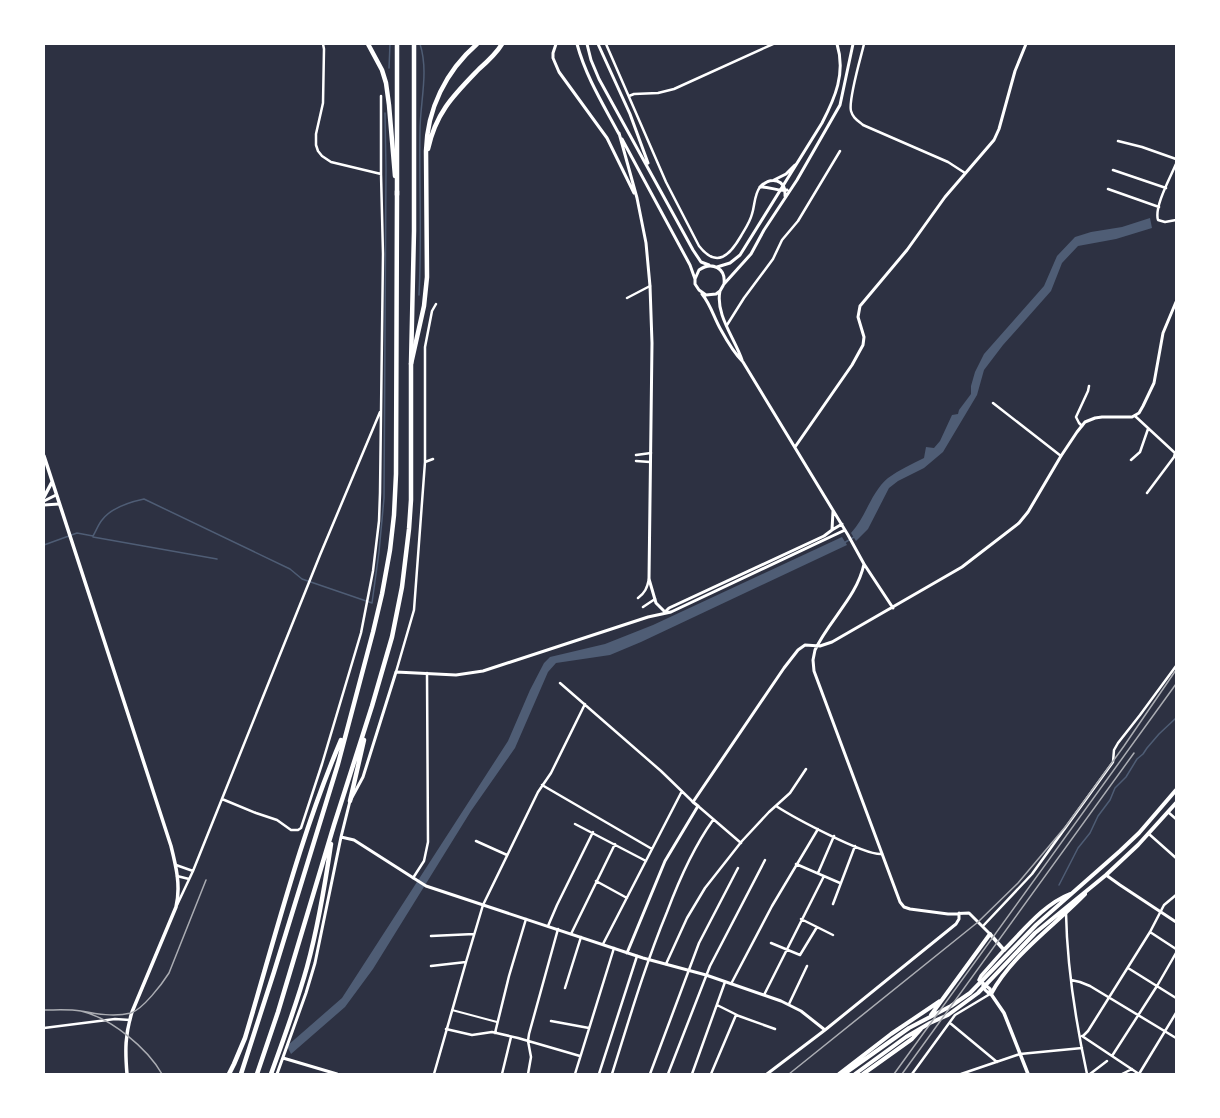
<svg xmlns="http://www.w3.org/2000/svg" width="1220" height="1118" viewBox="0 0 1220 1118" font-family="Roboto,sans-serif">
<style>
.water{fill:#4f5d75}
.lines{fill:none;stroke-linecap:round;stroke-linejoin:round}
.stream{stroke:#4f5d75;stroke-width:1.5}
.pedestrian{stroke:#fff;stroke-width:2}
.minor{stroke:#fff;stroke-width:2.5}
.tertiary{stroke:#fff;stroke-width:3}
.secondary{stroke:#fff;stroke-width:3.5}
.primary{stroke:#fff;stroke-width:4}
.trunk{stroke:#fff;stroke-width:4.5}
.motorway{stroke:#fff;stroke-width:4.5}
.rail{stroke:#abadb3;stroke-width:1.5}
</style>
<rect width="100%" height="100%" fill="#2d3142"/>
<!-- water -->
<path class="water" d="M 1150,218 L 1152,228 L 1116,239 L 1078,246 L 1062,263 L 1051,291 L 1003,345 L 984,370 L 977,395 L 943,452 L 924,468 L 898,481 L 889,488 L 868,529 L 856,541 L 851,533 C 866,517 871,492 888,478 C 899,470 912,464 924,458 L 926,447 L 934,448 L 940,441 L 952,415 L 958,414 L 959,410 L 971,394 L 971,386 L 975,372 L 984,354 L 1044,286 L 1057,256 L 1075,237 L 1091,232 L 1122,227 Z
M 842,537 L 847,545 L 641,642 L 610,655 L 556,663 L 548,672 L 515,748 L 471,811 L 373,969 L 345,1007 L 291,1054 L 287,1046 L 342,998 L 508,741 L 530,690 L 544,663 L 550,657 L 605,644 L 653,625 Z"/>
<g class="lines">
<!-- stream -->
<path class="stream" d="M 389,68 L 390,44
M 419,295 C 422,241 419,186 420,131 C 420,102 429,72 420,44
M 93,537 L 217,559
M 844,543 L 854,537
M 44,545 L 77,533 L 93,536 C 96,531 98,525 102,520 C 111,508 130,502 144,499 L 290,569 L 302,579 L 372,603 L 379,552 L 384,498 L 386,169 L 385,113
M 1059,885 L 1078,848 L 1090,833 L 1098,816 L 1110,800 L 1115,788 L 1126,777 L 1137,759 L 1143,754 L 1147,748 L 1159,734 L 1176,718"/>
<!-- pedestrian -->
<path class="pedestrian" d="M 452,1010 L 497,1022"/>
<!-- minor -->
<path class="minor" d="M 606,44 L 666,182 L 699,246 C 717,269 730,255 741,236 C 745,229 750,222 752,214 C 755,205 754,195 760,187
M 864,44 C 861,57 848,100 851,111 C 853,118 857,120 863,125 L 948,162 L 965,173
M 381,96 L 381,174
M 629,96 L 634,94 L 658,93 L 674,89 L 773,44
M 1118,141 L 1142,147 L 1176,159
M 1176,164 C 1170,178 1154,207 1158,220 L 1165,222 L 1176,220
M 1113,170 L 1166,188
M 1108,189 L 1159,207
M 627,298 L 650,286
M 727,325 L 744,298 L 773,259 L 782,240 L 798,221 L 840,151
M 993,403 L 1061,456
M 1135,416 L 1175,453 L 1174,457 L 1147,493
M 1082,426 L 1079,423 L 1076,417 L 1088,391 L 1089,386
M 636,455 L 651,453
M 1131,460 L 1140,452 L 1148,429
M 636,461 L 650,462
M 425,462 L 425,347 L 432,311 L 436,304
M 638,598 C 645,593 647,588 649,579
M 643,607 L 655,599
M 396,672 L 414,610 L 425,462 L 433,459
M 560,683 L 661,771 L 693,802
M 542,785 L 652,849
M 222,799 L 256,813 L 277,820 L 291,830 L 298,830 L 301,828 L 322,764 L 361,633 L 373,571 L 379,521 L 380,493 L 383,254 L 381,174 L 331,162 L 322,156 L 318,151 L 316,145 L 316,134 L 323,103 L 324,49 L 323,44
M 698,806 L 741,843
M 776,806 C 793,817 865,856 882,854
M 1168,812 L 1176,819
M 575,824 L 646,861
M 1149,834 L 1176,858
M 476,841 L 507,855
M 796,864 L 840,883
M 176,865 L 193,871
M 818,873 L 834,836
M 177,876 L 189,879
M 413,878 L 424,861 L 428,842 L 427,673
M 596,881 L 627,898
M 833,904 L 855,846
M 177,905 L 193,871 L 320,555 L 380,412
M 1066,913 C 1067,965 1076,1023 1087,1074
M 801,919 L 833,935
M 548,926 L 557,905 L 593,832
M 983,926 L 1032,874 L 1113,762 L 1114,750 L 1118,743 L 1140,715 L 1176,666
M 1150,932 L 1176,949
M 571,934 L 615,844
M 431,936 L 474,934
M 771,943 L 800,955 L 817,927
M 603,944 L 682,791
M 666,964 L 687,918 L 705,888 L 742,841 L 769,812 L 790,793 L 806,769
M 431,966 L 466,962
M 1128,968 L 1176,998
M 1071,980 L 1080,982 L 1090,986 L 1176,1038
M 731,984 L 772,906 L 818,829
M 565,988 L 581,937
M 764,995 L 824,876
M 789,1004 L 807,966
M 717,1005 L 739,1016 L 775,1029
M 551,1021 L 589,1028
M 950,1023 L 997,1062
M 44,1028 L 115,1019 L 130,1020
M 446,1029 L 472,1035 L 492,1032 L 518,1038 L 580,1056
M 495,1033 L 509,976 L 526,919
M 1082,1036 L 1139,1074
M 1083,1036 L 1088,1031 L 1150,932 L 1164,905 L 1176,895
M 1112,1056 L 1157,986 L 1176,953
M 434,1074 L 466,962 L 483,905 L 538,792 L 551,773 L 585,704
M 502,1074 L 511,1037
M 528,1074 L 531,1057 L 528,1041 L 529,1034 L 558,929
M 575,1074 L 614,948
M 599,1074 L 637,956
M 612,1074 C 629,1020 645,965 667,912 C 679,880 693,848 713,820
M 650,1074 L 699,943 L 738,868
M 668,1074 L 710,966 L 765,860
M 692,1074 L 725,982
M 711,1074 L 736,1015
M 912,1074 L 955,1015 L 990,994
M 961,1074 L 1020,1054 L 1082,1048
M 1090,1074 L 1107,1061
M 1122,1074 L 1132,1069
M 1139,1074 L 1176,1013"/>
<!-- tertiary -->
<path class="tertiary" d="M 556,44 L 553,53 L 553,58 L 559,72 L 607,138 L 634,193
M 577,44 C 586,77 603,104 619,134
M 587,44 L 591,60 L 599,79 L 693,250 L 701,262 L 709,265
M 598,44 L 630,114 L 648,163
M 619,133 L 637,198 L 646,243 L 650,286 L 652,343 L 649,579 L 656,603 L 665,612
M 622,139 L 690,265 L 695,279
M 774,180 L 786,174 L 795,165
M 760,187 C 771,176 786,179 785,196
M 760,187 C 769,186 778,192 787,190
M 717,267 L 730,263 L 740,255 L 822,123 C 835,98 846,73 837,44
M 724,284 C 726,268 712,261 699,270 L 695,279 L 695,284 L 699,290 L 706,295 L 716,294 L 720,291 L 724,284 L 751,254 L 764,230 L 797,180 L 840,105 L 853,44
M 720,291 C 715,314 735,339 742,360
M 702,294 C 711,305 714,318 721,330 C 727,341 734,353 743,362 L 848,535 L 864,564 L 893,608
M 795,447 L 852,365 L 863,345 L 864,337 L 858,317 L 860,306 L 907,250 L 945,197 L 994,140 L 999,129 L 1015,71 L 1026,44
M 44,501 L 56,495
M 44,505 L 59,504
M 832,530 L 833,511
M 864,564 C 857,597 829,620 815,650 L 813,660 L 814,671 L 900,902 L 904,907 L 910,909 L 948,914 L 969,913 L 990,934
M 665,612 L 669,608 L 824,536 L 832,530 L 842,524
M 341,837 L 354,840 L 426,886 L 643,958 L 706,975 L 781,1001 L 801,1011 L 825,1030
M 1106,875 L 1120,885 L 1176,922
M 627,953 L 665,861 L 698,806 L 693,802 L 784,668 L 798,650 L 805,645 L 820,646 L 832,642 L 962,567 L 1019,523 L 1028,512 L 1061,456 L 1077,432 L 1085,422 L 1095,418 L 1102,417 L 1132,417 L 1139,413 L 1143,406 L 1154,383 L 1163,333 L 1176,302
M 283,1058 L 337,1074
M 277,1074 L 306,993 L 315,963 L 341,837 L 350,801 L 363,777 L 396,672 L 456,675 L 483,671 L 648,617 L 671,612 L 845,530
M 767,1074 L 825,1030 L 956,924 L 959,919 L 959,913"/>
<!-- secondary -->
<path class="secondary" d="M 44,456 L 171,846 C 176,866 181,886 176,907 L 132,1012 C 125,1035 125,1050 127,1074
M 44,497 L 52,482
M 990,934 L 1004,950 L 981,976 L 979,980 L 990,989 L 991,994 L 1004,1013 L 1028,1074
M 983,985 C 984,990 986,992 991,994"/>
<!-- primary -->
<path class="primary" d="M 1004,950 C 1023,931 1044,904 1070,894
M 991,994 C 1012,955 1054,926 1085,894
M 931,1015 L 990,934
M 839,1074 L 891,1034 L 940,1001
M 844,1074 L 909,1028 L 951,1006 L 970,993 L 1036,925 L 1120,851 L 1139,833 L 1176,790
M 855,1074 L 906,1037 L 930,1023 L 948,1015 L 978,993 L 1035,933 L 1106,875 L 1138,845 L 1176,803
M 863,1074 L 912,1039 L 921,1029"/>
<!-- trunk -->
<path class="trunk" d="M 368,44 L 382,70 L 386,83 L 389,105 L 395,176
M 428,149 C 436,112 454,95 479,69 C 487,62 496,54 502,44
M 350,801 L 364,740
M 229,1074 L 234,1064 L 245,1038 C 275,938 300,836 341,740
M 241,1074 L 274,972 L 338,764 L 373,632 L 382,594 L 390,550 L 394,515 L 396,474 L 397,191
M 257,1074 L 278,1012 L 334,825 L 372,706 L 392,637 L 402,587 L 409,529 L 411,500 L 411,364 L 424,306 L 427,277 L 426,151 C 427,109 446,71 477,44
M 271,1074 C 284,1038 297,1003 307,967 C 318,927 325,885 331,844"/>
<!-- motorway -->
<path class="motorway" d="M 397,195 L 397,44
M 411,364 L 414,231 L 414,44"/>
<!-- rail -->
<path class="rail" d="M 44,1010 C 56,1010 69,1009 81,1011 C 111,1018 147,1048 162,1074
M 81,1011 C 97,1014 114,1017 131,1013 C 143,1009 162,984 169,973 L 206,880
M 789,1074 L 978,922 L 1018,883 L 1066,826 L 1124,746 L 1176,670
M 894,1074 L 1176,684
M 902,1074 L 1134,753"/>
</g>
<!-- border -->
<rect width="1220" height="1118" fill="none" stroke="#ffffff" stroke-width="90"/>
</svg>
